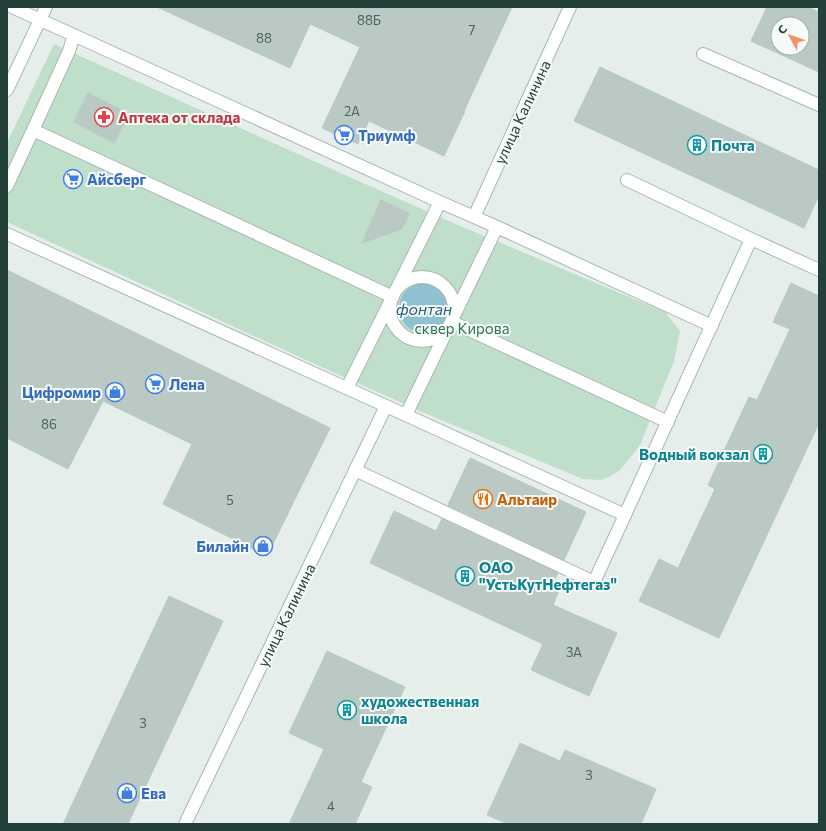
<svg xmlns="http://www.w3.org/2000/svg" width="826" height="831" viewBox="0 0 826 831" font-family="Commissioner,sans-serif">
<style>
.green{fill:#bfdfca}
.water{fill:#8fc1d2}
.building{fill:#bbc9c4;stroke:#b8c8c3;fill-rule:evenodd}
.lines{fill:none;stroke-linecap:round;stroke-linejoin:round}
.lane-casing{stroke:#a7b6b3;stroke-width:14}
.street-casing{stroke:#a7b6b3;stroke-width:14}
.secondary-casing{stroke:#a4bab4;stroke-width:14}
.lane{stroke:#fff;stroke-width:12}
.street{stroke:#fff;stroke-width:12}
.secondary{stroke:#fff;stroke-width:12}
.labels{text-anchor:middle;dominant-baseline:central;stroke-width:4;stroke-linejoin:round;paint-order:stroke}
.number-label{font-size:13px;fill:#4a625d}
.street-label{font-size:15px;fill:#24403b;stroke:#f6faf9}
.health-label{font-size:15px;font-weight:bold;fill:#be3a42;stroke:#f6faf9;text-anchor:start}
.shop-label{font-size:15px;font-weight:bold;fill:#366cbe;stroke:#f6faf9;text-anchor:start}
.culture-label{font-size:15px;font-weight:bold;fill:#0d838f;stroke:#f6faf9;text-anchor:start}
.park-label{font-size:15px;fill:#2f7751;stroke:#f6faf9}
.food-label{font-size:15px;font-weight:bold;fill:#c56008;stroke:#f6faf9;text-anchor:start}
.water-label{font-size:16px;font-style:italic;fill:#1e647c;stroke:#f6faf9}
</style>
<rect width="100%" height="100%" fill="#e5eeeb"/>
<!-- green -->
<path class="green" d="M 54,44 L 69,51 L 336,171 L 458,225 L 665,312 L 680,331 L 674,361 L 640,445 L 620,470 L 609,477 L 600,480 L 583,479 L 422,412 L 295,355 L 7,222 L 7,143 Z"/>
<!-- water -->
<path class="water" d="M399 308a25 25 0 1 1 50 0a25 25 0 1 1-50 0Z"/>
<!-- building -->
<path class="building" d="M 157,7 L 512,7 L 464,111 L 465,111 L 444,156 L 369,121 L 358,144 L 322,128 L 360,47 L 310,24 L 290,68 Z
M 767,7 L 808,7 L 819,12 L 819,72 L 751,41 ZM 778,24 L 802,24 L 802,48 L 778,48 Z
M 600,67 L 819,170 L 819,195 L 804,228 L 574,121 Z
M 88,93 L 129,114 L 114,143 L 74,122 Z
M 381,200 L 409,213 L 402,229 L 362,243 Z
M 7,270 L 330,428 L 267,556 L 163,504 L 192,444 L 103,401 L 68,469 L 7,438 Z
M 791,283 L 819,296 L 819,423 L 719,638 L 639,601 L 659,559 L 678,568 L 715,489 L 708,485 L 749,397 L 757,400 L 790,329 L 773,322 Z
M 470,458 L 586,512 L 564,560 L 448,505 Z
M 394,511 L 436,531 L 442,519 L 558,573 L 552,584 L 560,588 L 553,605 L 617,633 L 589,696 L 531,670 L 543,644 L 370,563 Z
M 169,596 L 223,621 L 128,824 L 63,824 Z
M 327,651 L 405,687 L 361,782 L 372,787 L 355,824 L 289,824 L 324,749 L 289,733 Z
M 520,743 L 560,761 L 565,750 L 656,789 L 641,824 L 508,824 L 487,815 Z"/>
<g class="lines">
<defs>
<path id="lane" d="M 703,54 L 819,105
M 355,470 L 594,582 L 625,515"/>
<path id="street" d="M 12,7 L 440,202 L 497,227 L 712,326
M 33,130 L 393,297
M 627,180 L 751,239
M 7,186 L 33,130 L 69,51 L 74,35
M 474,217 L 570,7
M 7,234 L 386,406 L 625,515 L 751,239 L 819,270
M390 309a32 32 0 1 1 64 0a32 32 0 1 1-64 0Z
M 452,322 L 668,422
M 347,388 L 440,202
M 406,415 L 497,227
M 185,824 L 386,406"/>
<path id="secondary" d="M 7,90 L 46,7"/>
</defs>
<!-- lane casing -->
<use href="#lane" class="lane-casing"/>
<!-- street casing -->
<use href="#street" class="street-casing"/>
<!-- secondary casing -->
<use href="#secondary" class="secondary-casing"/>
<!-- lane -->
<use href="#lane" class="lane"/>
<!-- street -->
<use href="#street" class="street"/>
<!-- secondary -->
<use href="#secondary" class="secondary"/>
</g>
<!-- icons -->
<defs>
<symbol id="pharmacy-ring" viewBox="-11 -11 22 22"><circle r="9.5" fill="#f6faf9" stroke="#e0444e" stroke-width="1.5"/><path d="M-2-6h4v4h4v4h-4v4h-4v-4h-4v-4h4Z" fill="#e0444e"/></symbol>
<symbol id="supermarket-ring" viewBox="-11 -11 22 22"><circle r="9.5" fill="#f6faf9" stroke="#3f7fe0" stroke-width="1.5"/><path d="M-6-5.5h2.5l.6 2H6L4.5 2H-2.5L-4.4-4H-6ZM-1.5 3.2a1.3 1.3 0 1 0 .1 0ZM3 3.2a1.3 1.3 0 1 0 .1 0Z" fill="#3f7fe0"/></symbol>
<symbol id="building-ring" viewBox="-11 -11 22 22"><circle r="9.5" fill="#f6faf9" stroke="#0f9aa8" stroke-width="1.5"/><path d="M-4-6H4V6H1V3H-1V6H-4ZM-2.5-4.3h1.7v1.8h-1.7ZM.8-4.3h1.7v1.8H.8ZM-2.5-1h1.7V.8h-1.7ZM.8-1h1.7V.8H.8Z" fill="#0f9aa8"/></symbol>
<symbol id="shop-ring" viewBox="-11 -11 22 22"><circle r="9.5" fill="#f6faf9" stroke="#3f7fe0" stroke-width="1.5"/><path d="M-5-2.5h2.3a2.7 3.5 0 0 1 5.4 0H5L5.5 6h-11ZM-1.5-2.5h3a1.5 2.3 0 0 0-3 0Z" fill="#3f7fe0"/></symbol>
<symbol id="restaurant-ring" viewBox="-11 -11 22 22"><circle r="9.5" fill="#f6faf9" stroke="#e8710a" stroke-width="1.5"/><path d="M-5-6h1v4h1v-4h1v4h1v-4h1v5L-1.5 .5V6h-2V.5L-5-1ZM5-6V6H3V1.5H1.5Q1.5-4 5-6Z" fill="#e8710a"/></symbol>
</defs>
<g fill-rule="evenodd">
<use href="#pharmacy-ring" x="93" y="106" width="22" height="22"/>
<use href="#supermarket-ring" x="333" y="124" width="22" height="22"/>
<use href="#building-ring" x="686" y="134" width="22" height="22"/>
<use href="#supermarket-ring" x="62" y="168" width="22" height="22"/>
<use href="#supermarket-ring" x="144" y="373" width="22" height="22"/>
<use href="#shop-ring" x="104" y="381" width="22" height="22"/>
<use href="#building-ring" x="752" y="443" width="22" height="22"/>
<use href="#restaurant-ring" x="472" y="488" width="22" height="22"/>
<use href="#shop-ring" x="252" y="535" width="22" height="22"/>
<use href="#building-ring" x="454" y="565" width="22" height="22"/>
<use href="#building-ring" x="336" y="699" width="22" height="22"/>
<use href="#shop-ring" x="116" y="782" width="22" height="22"/>
</g>
<g class="labels">
<!-- number labels -->
<g class="number-label">
<text x="369" y="20">88Б</text>
<text x="472" y="30">7</text>
<text x="264" y="38">88</text>
<text x="352" y="111">2А</text>
<text x="49" y="424">86</text>
<text x="230" y="500">5</text>
<text x="574" y="652">3А</text>
<text x="143" y="723">3</text>
<text x="589" y="775">3</text>
<text x="331" y="806">4</text>
</g>
<!-- street labels -->
<g class="street-label">
<text transform="translate(522 112) rotate(-65)">улица Калинина</text>
<text transform="translate(286 615) rotate(-64)">улица Калинина</text>
</g>
<!-- health labels -->
<g class="health-label">
<text x="118" y="117">Аптека от склада</text>
</g>
<!-- shop labels -->
<g class="shop-label">
<text x="358" y="135">Триумф</text>
<text x="87" y="179">Айсберг</text>
<text x="169" y="384">Лена</text>
<text x="101" y="392" text-anchor="end">Цифромир</text>
<text x="249" y="546" text-anchor="end">Билайн</text>
<text x="141" y="793">Ева</text>
</g>
<!-- culture labels -->
<g class="culture-label">
<text x="711" y="145">Почта</text>
<text x="749" y="454" text-anchor="end">Водный вокзал</text>
<text x="479" y="567">ОАО<tspan x="479" dy="17">"УстьКутНефтегаз"</tspan></text>
<text x="361" y="701">художественная<tspan x="361" dy="17">школа</tspan></text>
</g>
<!-- park labels -->
<g class="park-label">
<text x="462" y="328">сквер Кирова</text>
</g>
<!-- food labels -->
<g class="food-label">
<text x="497" y="499">Альтаир</text>
</g>
<!-- water labels -->
<g class="water-label">
<text x="424" y="308">фонтан</text>
</g>
</g>
<!-- border -->
<rect width="826" height="831" fill="none" stroke="#24403b" stroke-width="16"/>
<!-- north arrow -->
<g transform="translate(790 36) rotate(310)"><circle r="19" fill="#f6faf9" stroke="#a2b0ad"/>
<path d="M0-3L7 15L0 10L-7 15Z" fill="#f09262"/>
<text y="-6" font-size="11" font-weight="bold" text-anchor="middle" fill="#24403b">С</text>
</g>
</svg>
